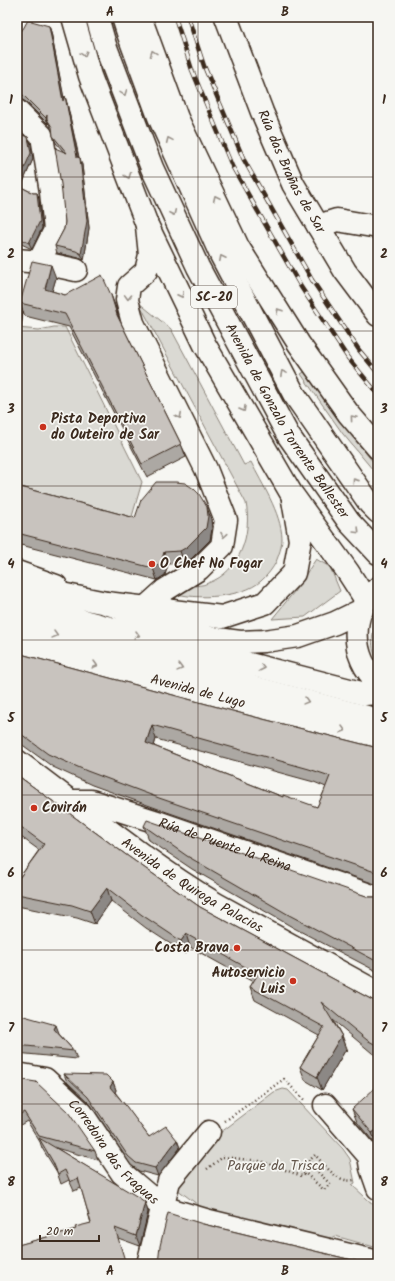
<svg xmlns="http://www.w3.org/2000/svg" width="395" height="1281" viewBox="0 0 395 1281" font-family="Kalam,sans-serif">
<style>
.green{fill:#dad9d3;stroke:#8a8278}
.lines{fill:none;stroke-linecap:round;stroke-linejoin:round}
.minor-casing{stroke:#3b2a1e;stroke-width:25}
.major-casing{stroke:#3b2a1e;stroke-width:25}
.highway-casing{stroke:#3b2a1e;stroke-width:25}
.path{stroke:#3b2a1e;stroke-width:2.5;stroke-dasharray:1 3;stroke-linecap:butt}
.minor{stroke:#f6f6f2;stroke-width:22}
.major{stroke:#f6f6f2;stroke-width:22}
.highway{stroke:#f6f6f2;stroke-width:22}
.rail-casing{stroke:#3b2a1e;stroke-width:4.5}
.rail{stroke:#f6f6f2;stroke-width:3;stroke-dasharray:9;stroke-linecap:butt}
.wall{fill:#aca8a3;stroke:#3b2a1e;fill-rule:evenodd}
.shaded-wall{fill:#8c8885;stroke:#3b2a1e}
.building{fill:#c8c3be;stroke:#3b2a1e;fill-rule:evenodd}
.oneway{stroke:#989088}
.grid{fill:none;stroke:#3b2a1e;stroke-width:1;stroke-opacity:0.55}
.poi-dot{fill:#c8321e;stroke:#f6f6f2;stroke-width:1.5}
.labels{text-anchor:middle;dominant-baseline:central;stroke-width:3.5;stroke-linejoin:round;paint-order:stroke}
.shield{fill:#f6f6f2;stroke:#73675e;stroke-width:1}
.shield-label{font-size:13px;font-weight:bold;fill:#3b2a1e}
.street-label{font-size:14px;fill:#3b2a1e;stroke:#f6f6f2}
.poi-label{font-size:14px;font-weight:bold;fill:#3b2a1e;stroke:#f6f6f2;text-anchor:start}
.park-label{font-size:14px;fill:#63564b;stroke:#f6f6f2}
.neatline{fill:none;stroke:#3b2a1e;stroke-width:1.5}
.grid-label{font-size:13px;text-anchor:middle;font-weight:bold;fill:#3b2a1e}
</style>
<rect width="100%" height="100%" fill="#f6f6f2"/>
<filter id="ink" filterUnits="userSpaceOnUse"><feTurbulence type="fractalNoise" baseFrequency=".025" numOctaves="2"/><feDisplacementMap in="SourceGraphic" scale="8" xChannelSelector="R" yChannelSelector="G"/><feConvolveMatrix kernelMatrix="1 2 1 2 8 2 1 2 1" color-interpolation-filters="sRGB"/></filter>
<g filter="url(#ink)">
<!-- green -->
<path class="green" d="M 139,303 L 171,329 L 244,465 L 251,462 C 262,484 281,513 282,538 C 282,547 279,554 276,562 C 273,568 267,576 261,581 C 242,598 196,600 173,593 C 178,591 184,588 190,587 C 196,585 203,586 208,583 C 240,572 252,534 246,503 Z
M 54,327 L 65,327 L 142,482 L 131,520 L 17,491 L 17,328 L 39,330 Z
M 306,371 L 347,430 L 378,468 L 378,476 L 343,434 L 301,374 Z
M 316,559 L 330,567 L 340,591 L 305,617 L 272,619 L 294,592 Z
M 378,618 L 378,661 C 370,649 371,631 378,618 Z
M 283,1089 L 288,1090 L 343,1149 L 350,1159 L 355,1183 L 352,1185 L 378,1209 L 378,1248 L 335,1236 L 328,1239 L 205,1210 L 174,1187 L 212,1139 L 274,1092 Z"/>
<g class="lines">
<defs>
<g id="minor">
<path id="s1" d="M 226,17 L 262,112 L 293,184 L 345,271 L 378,315"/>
<path d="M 17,27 L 20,17"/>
<path d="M 17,111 L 42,136 L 51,192 L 55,230 L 39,262"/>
<path d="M 318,226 L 337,220 L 378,227"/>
<path d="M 17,260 L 39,262 L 76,270"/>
<path d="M 17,572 L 56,586"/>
<path d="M 145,608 L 165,590 L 199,569 L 222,546 L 226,520 L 206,469 L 133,323 L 127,300 L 129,286 L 146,271 L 150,255 L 147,226"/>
<path id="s2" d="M 17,644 L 378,739"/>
<path id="s3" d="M 17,761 C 83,810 146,862 216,904 L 378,993"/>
<path id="s4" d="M 70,801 L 91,801 L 157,822 L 378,898"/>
<path id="s5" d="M 17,1074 L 45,1079 L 81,1112 L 122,1173 L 162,1207 L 209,1221 L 378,1262"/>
<path d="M 325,1105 L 369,1156 L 371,1168 L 378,1188"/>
<path d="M 148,1264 L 169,1181 L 209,1132"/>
</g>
<path id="major" d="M 17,585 L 106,603 L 210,638 L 240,642 L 264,641 L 298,636 L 335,623 L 362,610
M 378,588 C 349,610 350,659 378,682
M 17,607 L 52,613 L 365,694 L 378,693"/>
<g id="highway">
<path d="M 73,17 L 90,76 L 147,225 L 205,345 L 291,493 L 348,572 L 366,600"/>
<path id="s6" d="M 97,17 L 105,45 L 152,168 L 198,267 L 288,435 L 349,522 L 378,553"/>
<path d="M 123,17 L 128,33 L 159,117 L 221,255 L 294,394 L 370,504 L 378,512"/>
<path d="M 140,17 L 177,118 L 238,247 L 299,344 L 348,413 L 378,448"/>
<path d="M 106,603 L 222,617 L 265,603 L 294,573 L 300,540 L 293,500"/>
<path d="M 17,625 L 378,720"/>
</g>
</defs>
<!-- minor casing -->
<use href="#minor" class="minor-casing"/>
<!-- major casing -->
<use href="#major" class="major-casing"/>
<!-- highway casing -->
<use href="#highway" class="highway-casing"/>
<!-- path -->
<path class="path" d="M 225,1121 L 284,1079 L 305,1101
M 207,1169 L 223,1157 L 260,1161 L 302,1176 L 305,1173 L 324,1190 L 330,1184 L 308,1162 L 315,1155 C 325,1165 338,1184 354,1180"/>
<!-- minor -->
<use href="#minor" class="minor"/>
<!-- major -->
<use href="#major" class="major"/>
<!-- highway -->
<use href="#highway" class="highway"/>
<defs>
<path id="rail" d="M 175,17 L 192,70 L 232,166 L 301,287 L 348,358 L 378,394
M 188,17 L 204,66 L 244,160 L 312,280 L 359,350 L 378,373"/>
</defs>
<!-- rail casing -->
<use href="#rail" class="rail-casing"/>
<!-- rail -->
<use href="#rail" class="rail"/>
</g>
<!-- wall -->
<path class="wall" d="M 49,26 L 51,32 L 64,99 L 67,103 L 79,157 L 82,165 L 89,228 L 84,260 L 79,258 L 57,253 L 55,246 L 64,229 L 65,222 L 63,151 L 56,143 L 53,136 L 52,131 L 49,123 L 48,124 L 26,102 L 21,99 L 17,94 L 17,32 Z
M 17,137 L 28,137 L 31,144 L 33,159 L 21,187 L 33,193 L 37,193 L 39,199 L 42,228 L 32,249 L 17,242 Z
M 56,278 L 52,291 L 65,295 L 116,308 L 120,321 L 181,444 L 186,457 L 147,477 L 69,327 L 25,316 L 23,311 L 21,327 L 17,327 L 17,305 L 21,305 L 20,303 Z
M 17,486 L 135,518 L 211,519 L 212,529 L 210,540 L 191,559 L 184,563 L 168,564 L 165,575 L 157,580 L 17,544 Z
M 17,653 L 251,716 L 378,748 L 378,885 L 164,811 L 92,785 L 53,767 L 17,741 ZM 156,739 L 314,782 L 326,787 L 323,794 L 317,807 L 283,797 L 154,746 Z
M 17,775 L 129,857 L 200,907 L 378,1003 L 378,1056 L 372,1053 L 333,1020 L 343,1038 L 348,1051 L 346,1049 L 322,1090 L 305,1080 L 300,1067 L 319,1035 L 255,1000 L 250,987 L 253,982 L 190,947 L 186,954 L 146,928 L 111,901 L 95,924 L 77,918 L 17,906 L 17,881 L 39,850 L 17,834 Z
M 144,826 L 369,897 L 376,897 L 378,896 L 378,972 L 294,928 L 192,869 L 149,840 Z
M 17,1014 L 59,1033 L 59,1034 L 74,1051 L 77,1059 L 17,1053 Z
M 64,1074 L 113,1082 L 116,1090 L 115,1092 L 149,1137 L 177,1140 L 180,1148 L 158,1176 L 139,1171 L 131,1165 L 91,1105 L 67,1082 Z
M 17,1079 L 95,1151 L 98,1160 L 56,1148 L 145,1202 L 148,1212 L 140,1246 L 118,1238 L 17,1264 L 17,1238 L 19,1245 L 76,1229 L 91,1223 L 81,1188 L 74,1191 L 69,1180 L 61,1184 L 57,1172 L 42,1148 L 40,1142 L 27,1121 L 17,1127 Z
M 378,1093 L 378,1145 L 377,1146 L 357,1122 L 352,1109 Z
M 203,1224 L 356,1261 L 357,1264 L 158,1264 Z"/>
<!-- shaded-wall -->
<path class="shaded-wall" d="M 49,26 L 51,32 L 66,108 L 63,101 Z
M 65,96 L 67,103 L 80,164 L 77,157 Z
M 47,115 L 47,119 L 49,123 L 48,124 L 46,118 Z
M 28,137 L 31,144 L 33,159 L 19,191 L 17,185 Z
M 80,158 L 82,165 L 89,228 L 84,260 L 81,254 Z
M 37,193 L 39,199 L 42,228 L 32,249 L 29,243 Z
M 51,265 L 56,278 L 49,302 L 45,289 Z
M 111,295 L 116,308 L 122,329 L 117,315 Z
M 21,307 L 23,311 L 21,327 L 19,324 Z
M 207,507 L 211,519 L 212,529 L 210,540 L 191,559 L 184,563 L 180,551 Z
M 164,552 L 168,564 L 165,575 L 157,580 L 153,568 Z
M 152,725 L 156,739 L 151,756 L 146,743 Z
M 107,888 L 111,901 L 95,924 L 90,911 Z
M 186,934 L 190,947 L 186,954 L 181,941 Z
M 56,1025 L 59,1033 L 57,1038 L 54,1029 Z
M 341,1036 L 346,1049 L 322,1090 L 317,1077 Z
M 113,1082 L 116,1090 L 113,1096 L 110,1087 Z
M 378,1129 L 378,1145 L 377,1146 L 372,1133 Z
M 177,1140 L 180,1148 L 158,1176 L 155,1168 Z
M 145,1202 L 148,1212 L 140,1246 L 136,1236 Z"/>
<!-- building -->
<path class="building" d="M 28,20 L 49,26 L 63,101 L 65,96 L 77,157 L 80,158 L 87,221 L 81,254 L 76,251 L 55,246 L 64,229 L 65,222 L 61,184 L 55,148 L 67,153 L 53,136 L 52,127 L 47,119 L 47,115 L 46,118 L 23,95 L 18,92 L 17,90 L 17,32 L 23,29 Z
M 19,134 L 28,137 L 31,153 L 17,185 L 17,137 Z
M 17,185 L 33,193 L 37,193 L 40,221 L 29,243 L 17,237 Z
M 32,261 L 51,265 L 45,289 L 65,295 L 102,275 L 111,295 L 117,315 L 181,444 L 142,464 L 65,314 L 20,303 Z
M 17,305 L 21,305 L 21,307 L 19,324 L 17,323 Z
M 156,482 L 176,482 L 185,483 L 194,489 L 199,494 L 207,507 L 208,516 L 206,528 L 187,547 L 180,551 L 164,552 L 161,563 L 153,568 L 17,533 L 17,486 L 135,518 L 141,500 Z
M 17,653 L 251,716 L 378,748 L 378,873 L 159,798 L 87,771 L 48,754 L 17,731 ZM 152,725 L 309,769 L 330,776 L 323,794 L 317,807 L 283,795 L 283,797 L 146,743 Z
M 17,775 L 129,857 L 200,907 L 378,1003 L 378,1046 L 367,1040 L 321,1002 L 343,1038 L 341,1036 L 317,1077 L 300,1067 L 324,1027 L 250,987 L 258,974 L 186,934 L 181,941 L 142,915 L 107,888 L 90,911 L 72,905 L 17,894 L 17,881 L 44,844 L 17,824 Z
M 147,820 L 369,897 L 376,897 L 378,896 L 378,962 L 289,915 L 187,856 L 144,826 Z
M 17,1014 L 56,1025 L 54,1029 L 74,1051 L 17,1045 Z
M 64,1074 L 106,1075 L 113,1082 L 110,1087 L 126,1106 L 149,1137 L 166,1126 L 177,1140 L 155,1168 L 136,1163 L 128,1156 L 88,1097 Z
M 17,1079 L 36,1082 L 68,1112 L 95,1151 L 39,1136 L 24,1112 L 17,1116 Z
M 375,1088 L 378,1093 L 378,1129 L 372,1133 L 352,1109 Z
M 39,1138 L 138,1197 L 145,1202 L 136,1236 L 115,1228 L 126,1264 L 17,1264 L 17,1241 L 18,1245 L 76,1229 L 75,1227 L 91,1223 L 78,1178 L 70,1182 L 65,1170 L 58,1174 L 53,1162 Z
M 168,1213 L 203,1224 L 356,1261 L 342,1264 L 233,1264 L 234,1263 L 199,1261 L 199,1264 L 158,1264 L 160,1246 Z"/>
<!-- one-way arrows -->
<defs><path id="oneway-chevron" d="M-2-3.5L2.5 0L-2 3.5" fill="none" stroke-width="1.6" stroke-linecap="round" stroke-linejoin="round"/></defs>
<g class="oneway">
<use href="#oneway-chevron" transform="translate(153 53) rotate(-111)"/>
<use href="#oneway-chevron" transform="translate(84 54) rotate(74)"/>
<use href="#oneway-chevron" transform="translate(124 93) rotate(69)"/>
<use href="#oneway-chevron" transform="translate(169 140) rotate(-114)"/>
<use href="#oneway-chevron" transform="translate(128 176) rotate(69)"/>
<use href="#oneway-chevron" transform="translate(216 198) rotate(-115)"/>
<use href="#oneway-chevron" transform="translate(173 213) rotate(65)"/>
<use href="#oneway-chevron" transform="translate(222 258) rotate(-117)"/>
<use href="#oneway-chevron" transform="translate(181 295) rotate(64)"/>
<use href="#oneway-chevron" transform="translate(128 297) rotate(92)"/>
<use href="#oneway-chevron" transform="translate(279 311) rotate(-122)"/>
<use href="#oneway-chevron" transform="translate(283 373) rotate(-118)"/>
<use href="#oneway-chevron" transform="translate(243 409) rotate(60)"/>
<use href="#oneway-chevron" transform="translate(179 416) rotate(63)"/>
<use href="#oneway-chevron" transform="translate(353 418) rotate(-130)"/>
<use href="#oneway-chevron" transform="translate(355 481) rotate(-125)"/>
<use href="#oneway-chevron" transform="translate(357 531) rotate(46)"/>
<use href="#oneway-chevron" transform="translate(224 535) rotate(99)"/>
<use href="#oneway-chevron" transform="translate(55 635) rotate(15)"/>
<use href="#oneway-chevron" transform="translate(137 635) rotate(15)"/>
<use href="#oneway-chevron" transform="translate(95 665) rotate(15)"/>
<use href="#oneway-chevron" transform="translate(180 668) rotate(15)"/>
<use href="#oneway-chevron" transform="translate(262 668) rotate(14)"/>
<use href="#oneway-chevron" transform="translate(306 701) rotate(15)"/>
<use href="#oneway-chevron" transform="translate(343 730) rotate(15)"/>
</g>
</g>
<!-- grid -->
<path class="grid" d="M 198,17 L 198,1264M 17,177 L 378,177M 17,331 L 378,331M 17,486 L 378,486M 17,640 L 378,640M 17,795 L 378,795M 17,950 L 378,950M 17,1104 L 378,1104"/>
<!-- markers -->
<g class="poi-dot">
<circle cx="43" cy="427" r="4"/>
<circle cx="152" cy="564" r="4"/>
<circle cx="34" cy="808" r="4"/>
<circle cx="237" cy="948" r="4"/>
<circle cx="293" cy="981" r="4"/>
</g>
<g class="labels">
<!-- shield labels -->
<rect class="shield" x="191" y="286" width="46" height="22" rx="3"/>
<g class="shield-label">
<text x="214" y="297">SC-20</text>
</g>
<!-- street labels -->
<g class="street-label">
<text stroke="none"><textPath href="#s1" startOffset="168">Rúa das Brañas de Sar</textPath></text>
<text stroke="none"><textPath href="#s6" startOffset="448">Avenida de Gonzalo Torrente Ballester</textPath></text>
<text stroke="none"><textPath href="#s2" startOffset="187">Avenida de Lugo</textPath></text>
<text stroke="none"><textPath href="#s4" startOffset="162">Rúa de Puente la Reina</textPath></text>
<text stroke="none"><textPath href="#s3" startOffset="215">Avenida de Quiroga Palacios</textPath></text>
<text stroke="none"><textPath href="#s5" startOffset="129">Corredoira das Fraguas</textPath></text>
</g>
<!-- poi labels -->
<g class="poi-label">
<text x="51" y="419">Pista Deportiva<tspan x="51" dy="16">do Outeiro de Sar</tspan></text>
<text x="160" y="564">O Chef No Fogar</text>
<text x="42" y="808">Covirán</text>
<text x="229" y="948" text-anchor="end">Costa Brava</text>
<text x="285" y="973" text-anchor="end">Autoservicio<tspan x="285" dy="16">Luis</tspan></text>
</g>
<!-- park labels -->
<g class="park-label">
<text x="276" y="1166">Parque da Trisca</text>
</g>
</g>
<!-- margin -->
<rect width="395" height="1281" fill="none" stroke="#f6f6f2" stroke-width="44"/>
<!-- scale -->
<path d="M40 1235v6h59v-6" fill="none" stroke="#3b2a1e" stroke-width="2"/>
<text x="46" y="1235" font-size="12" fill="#3b2a1e" stroke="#f6f6f2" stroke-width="3" paint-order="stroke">20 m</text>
<rect x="22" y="22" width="351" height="1237" class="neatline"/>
<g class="grid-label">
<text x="110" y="16">A</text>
<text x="285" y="16">B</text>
<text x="11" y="104">1</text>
<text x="384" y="104">1</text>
<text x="11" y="258">2</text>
<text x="384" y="258">2</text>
<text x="11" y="413">3</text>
<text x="384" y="413">3</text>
<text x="11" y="568">4</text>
<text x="384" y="568">4</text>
<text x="11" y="722">5</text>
<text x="384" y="722">5</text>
<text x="11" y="877">6</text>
<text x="384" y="877">6</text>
<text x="11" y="1032">7</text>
<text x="384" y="1032">7</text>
<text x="11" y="1186">8</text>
<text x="384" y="1186">8</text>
<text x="110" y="1275">A</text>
<text x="285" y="1275">B</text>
</g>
</svg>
